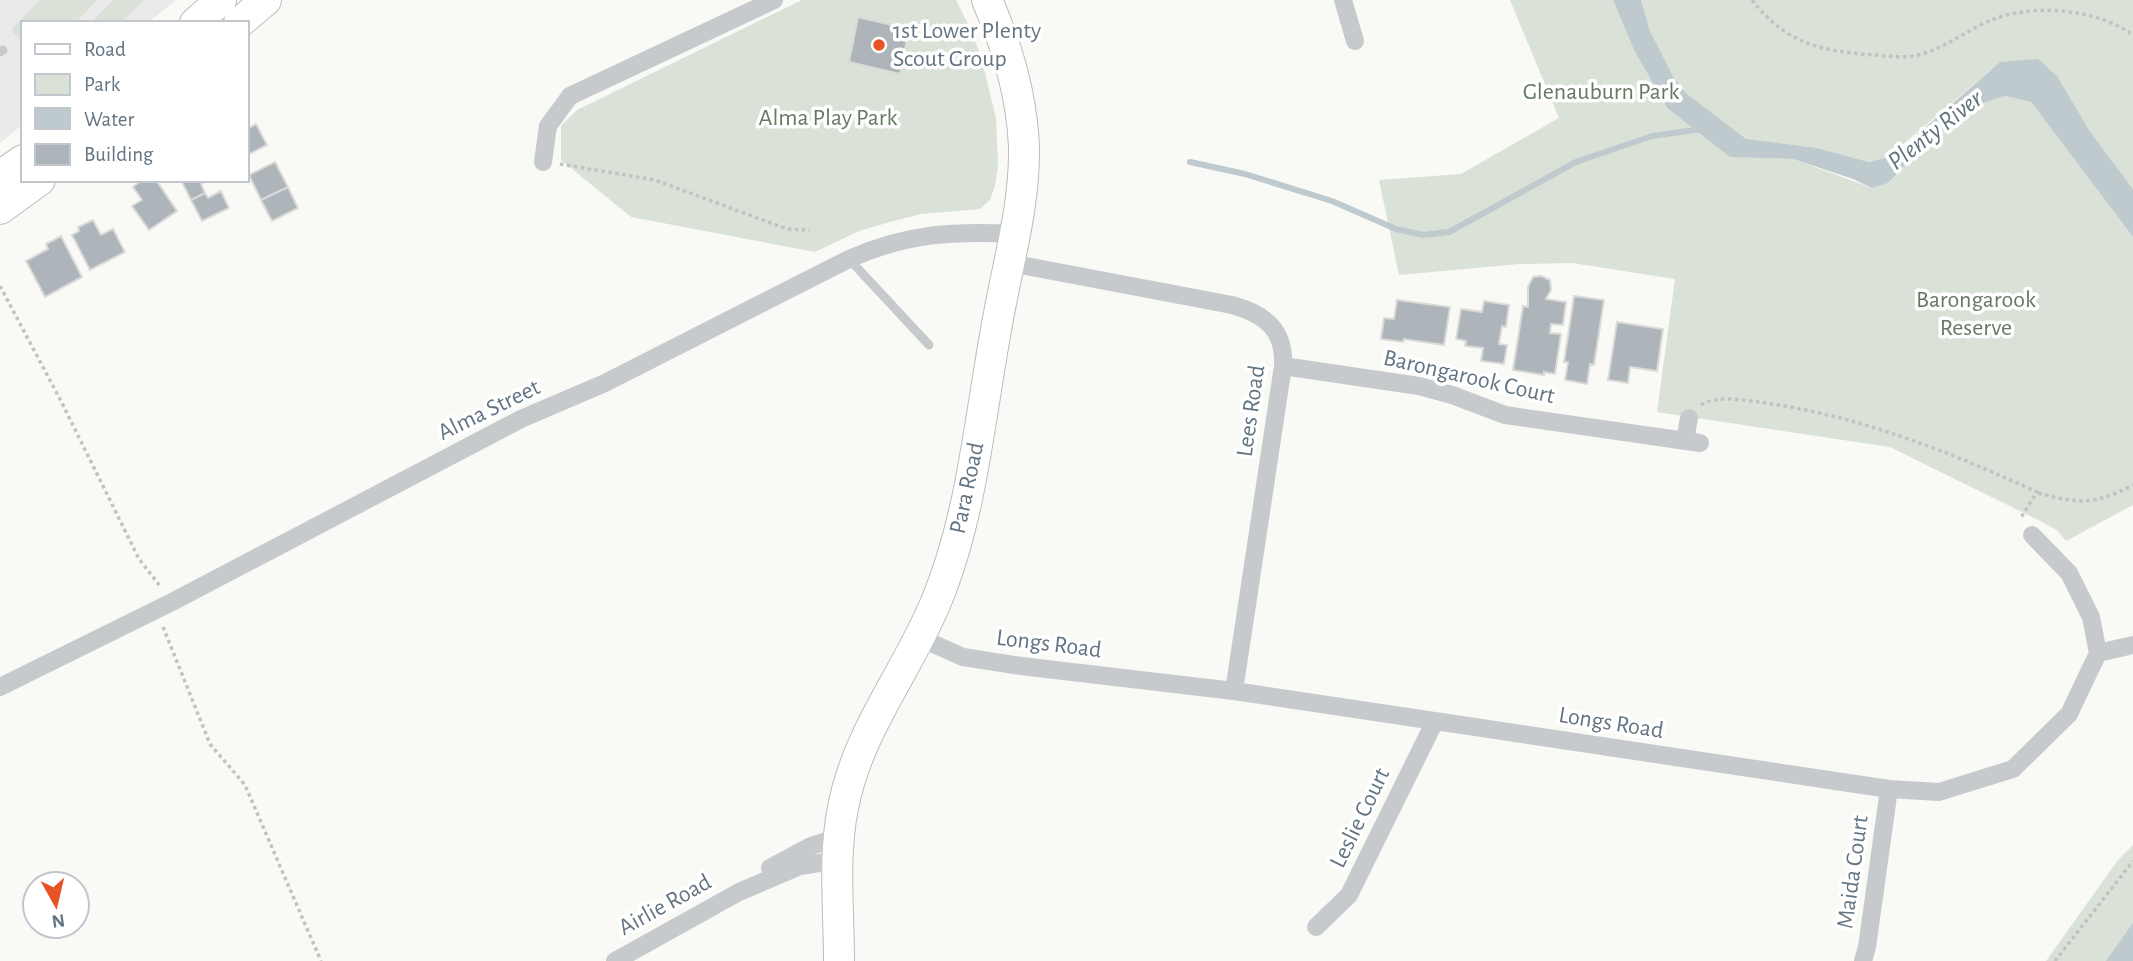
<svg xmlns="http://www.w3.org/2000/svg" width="2133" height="961" viewBox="0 0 2133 961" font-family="'Alegreya Sans',sans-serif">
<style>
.built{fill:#e9eae9}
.green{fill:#dae1d7}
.water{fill:#bfcace}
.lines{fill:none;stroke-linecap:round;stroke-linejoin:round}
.stream{stroke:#bfcace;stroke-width:6}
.building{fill:#adb5bb;stroke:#dadad8;stroke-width:2}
.primary-casing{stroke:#b9bdc1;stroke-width:32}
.path{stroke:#c0c2c4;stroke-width:3.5;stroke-dasharray:3.5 3.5;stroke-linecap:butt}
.lane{stroke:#c6cacd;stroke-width:9}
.street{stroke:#c6cacd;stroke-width:18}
.primary{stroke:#fff;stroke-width:30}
.poi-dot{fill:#e85326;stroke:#fff;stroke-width:2.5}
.labels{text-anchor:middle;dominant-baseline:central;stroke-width:7;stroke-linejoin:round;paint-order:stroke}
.poi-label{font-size:24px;fill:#637482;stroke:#fff;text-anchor:start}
.park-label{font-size:24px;fill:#667a62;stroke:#fff}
.street-label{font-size:24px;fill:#637482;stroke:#fff}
.water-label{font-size:26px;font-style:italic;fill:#5e747c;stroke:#fff}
</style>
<rect width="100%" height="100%" fill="#f9f9f6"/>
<!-- built -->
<path class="built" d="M 0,0 L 176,0 L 148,23 L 23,23 L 23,124 L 0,143 Z"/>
<!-- green -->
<path class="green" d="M 40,0 L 97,0 L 75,23 L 23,23 L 23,42 L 11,30 Z
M 113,0 L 144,0 L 120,23 L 90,23 Z
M 802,0 L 956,0 L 973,34 L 982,61 L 996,118 L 998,166 L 995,186 L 990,200 L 980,209 L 921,214 L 890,222 L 859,231 L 815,252 L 631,217 L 561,160 L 561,126 L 577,110 Z
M 1510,0 L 1613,0 L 1634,50 L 1667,108 L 1730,156 L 1793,159 L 1872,188 L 1888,183 L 1945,123 L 1971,107 L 2005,96 L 2031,102 L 2133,237 L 2133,505 L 2066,541 L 2057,530 L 2036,519 L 1890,447 L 1657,412 L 1675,279 L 1572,263 L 1519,264 L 1399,275 L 1379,180 L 1461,174 L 1559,118 Z
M 1641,0 L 2133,0 L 2133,189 L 2089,130 L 2057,77 L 2000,62 L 1888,157 L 1869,162 L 1817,148 L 1746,140 L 1728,128 L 1687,94 L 1674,78 L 1650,31 Z
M 2133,845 L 2133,961 L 2046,961 L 2118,860 Z"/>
<!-- water -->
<path class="water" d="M 1613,0 L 1641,0 L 1650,31 L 1674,78 L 1687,94 L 1746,139 L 1817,148 L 1869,162 L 1888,157 L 1897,152 L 2000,62 L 2038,59 L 2057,76 L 2089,130 L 2133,189 L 2133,237 L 2031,102 L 2005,96 L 1971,107 L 1945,123 L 1888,183 L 1872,188 L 1853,179 L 1793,159 L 1730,157 L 1667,108 L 1634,50 Z
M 2133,923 L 2133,961 L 2106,961 Z"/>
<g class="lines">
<!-- stream -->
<path class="stream" d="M 1190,162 L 1245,174 L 1332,201 L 1396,229 L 1423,235 L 1449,232 L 1576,162 L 1652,136 L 1703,129"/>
</g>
<!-- building -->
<path class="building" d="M 858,17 L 909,29 L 900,74 L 849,62 Z
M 256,124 L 267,145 L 247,155 L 247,129 Z
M 275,162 L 288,187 L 261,200 L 249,175 Z
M 142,180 L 156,180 L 177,211 L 149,230 L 132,206 L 142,200 L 133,187 Z
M 181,180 L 208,180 L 201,184 L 205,193 L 191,200 Z
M 288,187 L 298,208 L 272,221 L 261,200 Z
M 221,191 L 229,208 L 202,221 L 191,200 L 205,193 L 208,198 Z
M 93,220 L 101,235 L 113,229 L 125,252 L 90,270 L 72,235 L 79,231 L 78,227 Z
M 61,236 L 82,277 L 45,297 L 26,261 L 48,249 L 46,244 Z
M 1541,276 L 1550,280 L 1551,290 L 1546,299 L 1566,302 L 1563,325 L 1551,324 L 1550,333 L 1561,334 L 1555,374 L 1544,372 L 1544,375 L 1513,370 L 1523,306 L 1528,307 L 1528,287 L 1533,277 Z
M 1574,296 L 1604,300 L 1594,365 L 1590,364 L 1587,384 L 1565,380 L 1568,362 L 1564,362 Z
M 1397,300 L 1450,307 L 1444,345 L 1404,339 L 1403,342 L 1381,339 L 1384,318 L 1394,319 Z
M 1484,301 L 1509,305 L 1506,327 L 1502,326 L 1499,344 L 1507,345 L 1504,364 L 1481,361 L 1483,348 L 1465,346 L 1466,341 L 1456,339 L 1461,309 L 1482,312 Z
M 1617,322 L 1663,329 L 1657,371 L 1630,367 L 1628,383 L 1608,380 Z"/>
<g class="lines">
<defs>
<path id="primary" d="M 195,23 L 221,0
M 239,23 L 266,0
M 0,176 L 23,160
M 0,209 L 40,180
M 839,961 C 839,911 833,857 843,808 C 857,732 907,672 936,602 C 973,513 980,413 998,319 C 1008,262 1025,206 1024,147 C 1022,95 1008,48 987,0"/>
</defs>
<!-- primary casing -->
<use href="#primary" class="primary-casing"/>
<!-- path -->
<path class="path" d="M 1752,0 C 1786,44 1821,51 1874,55 C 1889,56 1906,59 1922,54 C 1946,47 1966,31 1989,21 C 2031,3 2096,8 2133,35
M 560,164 L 655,180 L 787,229 L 810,230
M 0,286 L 61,401 L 139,559 L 160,586
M 1701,405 C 1716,395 1742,400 1759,402 C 1857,415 1948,451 2037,492 L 2020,519
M 2038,493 C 2080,504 2094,505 2133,485
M 163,627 L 210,744 L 245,785 L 321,961
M 2055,961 L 2133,861"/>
<!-- lane -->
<path class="lane" d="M 0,52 L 3,50
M 849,259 L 929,345"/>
<!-- street -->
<path class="street" d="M 1343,0 L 1355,41
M 543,162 L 548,126 L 570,96 L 774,0
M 1010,263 L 1232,305 C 1265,314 1285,330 1283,366 L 1234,691
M 1283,366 L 1419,386 L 1452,395 L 1505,415 L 1700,443
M 1685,441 L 1689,418
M 920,638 L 963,657 L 1021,666 L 1234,691 L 1889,789 L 1939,792 L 2013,769 L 2069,714 L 2098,653 L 2091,617 L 2069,573 L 2032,535
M 2098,653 L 2133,645
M 0,687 L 172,602 L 521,419 L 605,383 L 849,259 C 907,233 954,231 1015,234
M 770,868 L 811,846 L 839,837
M 1316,927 L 1349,895 L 1435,721
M 615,961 L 739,892 L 800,866 L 838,860
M 1863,961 L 1867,947 L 1889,789"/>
<!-- primary -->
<use href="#primary" class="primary"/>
</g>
<!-- markers -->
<circle class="poi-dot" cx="879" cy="45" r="7"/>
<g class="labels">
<!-- poi labels -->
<g class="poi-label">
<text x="893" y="31">1st Lower Plenty<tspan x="893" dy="28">Scout Group</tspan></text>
</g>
<!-- park labels -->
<g class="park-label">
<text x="1601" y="92">Glenauburn Park</text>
<text x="828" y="118">Alma Play Park</text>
<text x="1976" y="300">Barongarook<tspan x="1976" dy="28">Reserve</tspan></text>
</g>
<!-- street labels -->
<g class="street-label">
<text transform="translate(1469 377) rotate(13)">Barongarook Court</text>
<text transform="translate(489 410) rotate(-26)">Alma Street</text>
<text transform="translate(1251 411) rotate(-82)">Lees Road</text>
<text transform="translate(967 488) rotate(-78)">Para Road</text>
<text transform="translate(1049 644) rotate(7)">Longs Road</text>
<text transform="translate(1611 723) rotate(9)">Longs Road</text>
<text transform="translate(1360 818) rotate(-64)">Leslie Court</text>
<text transform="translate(1853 872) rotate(-82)">Maida Court</text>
<text transform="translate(665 905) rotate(-29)">Airlie Road</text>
</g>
<!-- water labels -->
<g class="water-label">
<text transform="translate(1935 130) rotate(-38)">Plenty River</text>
</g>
</g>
<!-- legend -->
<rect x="21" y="21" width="228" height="161" fill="#ffffff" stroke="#c1c7cd" stroke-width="2"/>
<rect x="35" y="44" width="35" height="10" fill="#ffffff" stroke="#c1c7cd" stroke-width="2"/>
<text x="84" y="56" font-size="21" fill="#637482">Road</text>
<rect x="35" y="74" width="35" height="21" fill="#dae1d7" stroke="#c1c7cd" stroke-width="2"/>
<text x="84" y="91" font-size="21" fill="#637482">Park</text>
<rect x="35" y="108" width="35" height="21" fill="#bfcace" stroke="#c1c7cd" stroke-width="2"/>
<text x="84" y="126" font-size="21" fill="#637482">Water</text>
<rect x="35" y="144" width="35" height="21" fill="#adb5bb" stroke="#c1c7cd" stroke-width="2"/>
<text x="84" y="161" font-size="21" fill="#637482">Building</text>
<!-- north arrow -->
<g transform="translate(56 905) rotate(172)"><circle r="33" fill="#ffffff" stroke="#c1c7cd" stroke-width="2"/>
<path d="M0-5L12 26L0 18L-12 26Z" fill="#e85326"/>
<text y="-10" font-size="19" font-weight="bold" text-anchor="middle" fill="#637482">N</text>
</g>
</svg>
